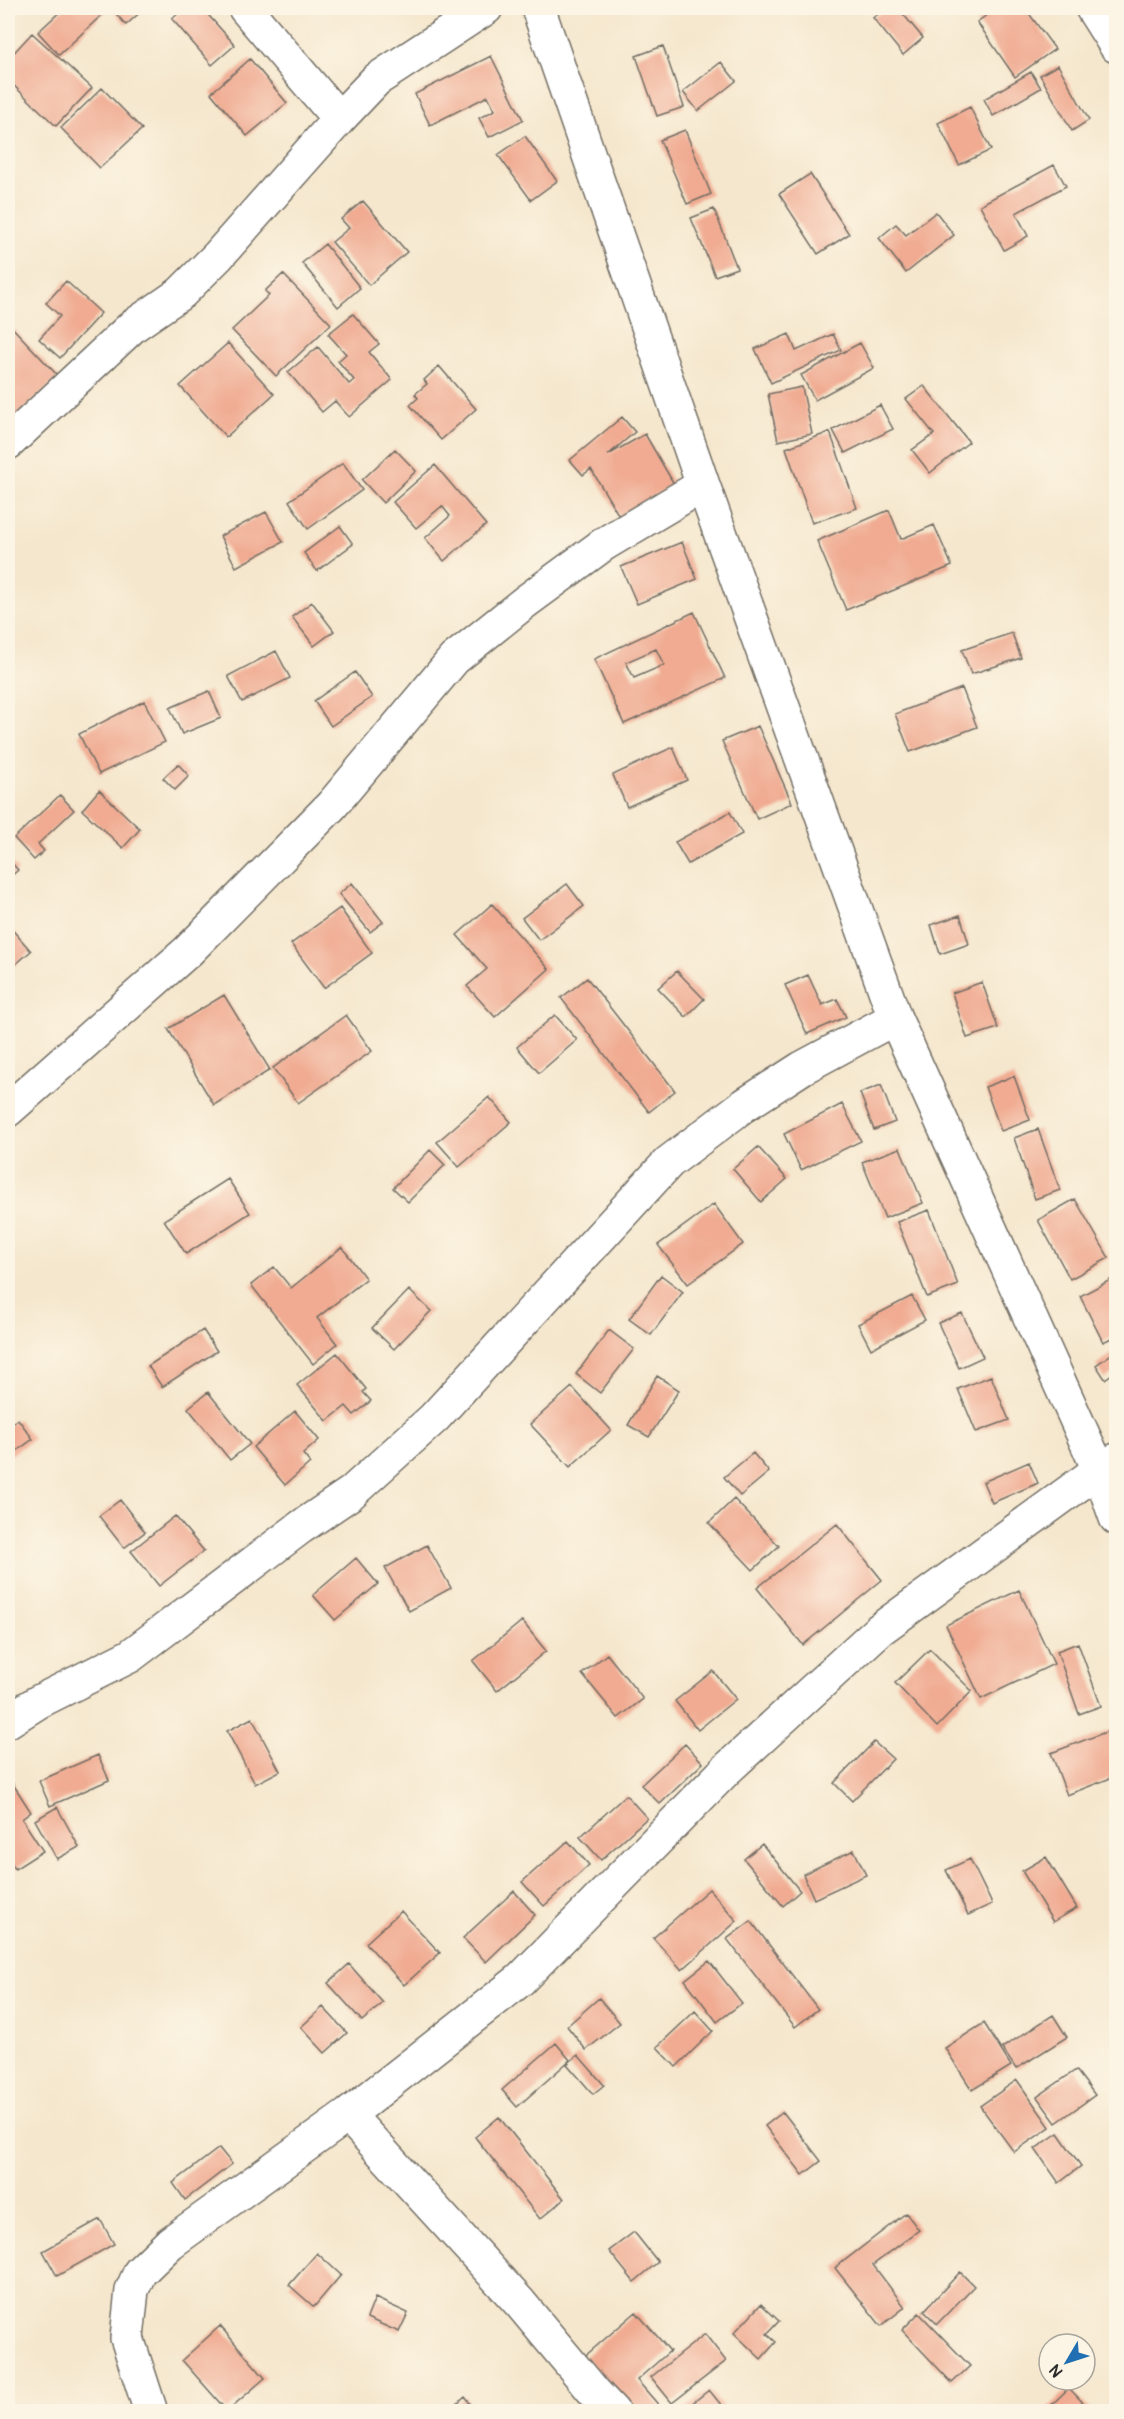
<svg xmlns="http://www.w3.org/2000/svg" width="1124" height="2419" viewBox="0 0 1124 2419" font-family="Pangolin,sans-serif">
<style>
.building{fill:#f0ab92;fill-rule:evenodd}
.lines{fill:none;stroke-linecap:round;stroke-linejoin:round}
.street-casing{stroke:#726d64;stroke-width:36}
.street{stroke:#fff;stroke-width:33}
</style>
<rect width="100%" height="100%" fill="#fcf5e5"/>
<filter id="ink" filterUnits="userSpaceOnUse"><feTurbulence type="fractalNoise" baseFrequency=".0167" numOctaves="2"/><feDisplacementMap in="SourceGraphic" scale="12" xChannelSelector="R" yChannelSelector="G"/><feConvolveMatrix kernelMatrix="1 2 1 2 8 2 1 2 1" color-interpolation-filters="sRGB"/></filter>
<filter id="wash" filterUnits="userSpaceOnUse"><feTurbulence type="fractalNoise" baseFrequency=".008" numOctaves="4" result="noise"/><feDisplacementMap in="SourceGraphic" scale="24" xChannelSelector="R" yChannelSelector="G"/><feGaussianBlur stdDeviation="1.35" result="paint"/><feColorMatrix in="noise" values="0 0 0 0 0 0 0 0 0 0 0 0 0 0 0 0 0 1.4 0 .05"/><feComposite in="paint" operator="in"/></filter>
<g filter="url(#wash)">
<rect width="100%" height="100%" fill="#f5e7cd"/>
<g id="blocks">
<!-- building -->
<path class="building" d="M 64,8 L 105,8 L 107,10 L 59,55 L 38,32 Z
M 111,8 L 145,8 L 126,25 Z
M 184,8 L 202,8 L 235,45 L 212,65 L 172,19 Z
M 886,8 L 898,8 L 923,38 L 903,55 L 873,18 Z
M 997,8 L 1025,8 L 1055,49 L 1015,77 L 977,22 Z
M 32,33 L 92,88 L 56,126 L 8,80 L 8,59 Z
M 663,46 L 684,107 L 657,116 L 636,56 Z
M 491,56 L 523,120 L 489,137 L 479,118 L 495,110 L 488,96 L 430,125 L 415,94 Z
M 250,59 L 287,103 L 247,136 L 211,93 Z
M 721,62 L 736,81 L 698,111 L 683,92 Z
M 1058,65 L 1089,120 L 1072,131 L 1040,75 Z
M 1031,72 L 1041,88 L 993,116 L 984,99 Z
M 102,88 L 142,129 L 100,168 L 61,128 Z
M 970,107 L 991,150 L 959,165 L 938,123 Z
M 685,130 L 711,194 L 687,204 L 660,140 Z
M 525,136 L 557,181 L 531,200 L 498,155 Z
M 1054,165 L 1066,186 L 1016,213 L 1028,236 L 1004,250 L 980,205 Z
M 810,174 L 849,234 L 818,254 L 779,194 Z
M 363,201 L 407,252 L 369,285 L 332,242 L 349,228 L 341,219 Z
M 714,209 L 737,268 L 715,276 L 691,218 Z
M 936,212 L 954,235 L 906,273 L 879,238 L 896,224 L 906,235 Z
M 325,244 L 360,288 L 338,307 L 302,263 Z
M 283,274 L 331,324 L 276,376 L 232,330 L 269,295 L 265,291 Z
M 66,281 L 101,313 L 60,358 L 39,339 L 60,316 L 46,303 Z
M 353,314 L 379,344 L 369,352 L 392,380 L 349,417 L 335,401 L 322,412 L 288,372 L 318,347 L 349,384 L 354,380 L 338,361 L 346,354 L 328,334 Z
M 8,323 L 59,377 L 12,421 L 8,416 Z
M 789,334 L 796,351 L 833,334 L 841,350 L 771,383 L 755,349 Z
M 228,343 L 274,394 L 226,437 L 180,386 Z
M 860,343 L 874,368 L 815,400 L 801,375 Z
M 439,366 L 476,409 L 441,440 L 410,405 L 418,398 L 415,394 L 427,384 L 424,380 Z
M 924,386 L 969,442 L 930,473 L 912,450 L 934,434 L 906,399 Z
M 802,387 L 812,434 L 778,441 L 768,394 Z
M 880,405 L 893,429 L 845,453 L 833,430 Z
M 622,417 L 635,432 L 608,455 L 645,434 L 674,484 L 619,516 L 591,469 L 583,475 L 570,460 Z
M 830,432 L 857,508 L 812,523 L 786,448 Z
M 395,449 L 416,471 L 383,503 L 362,480 Z
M 343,463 L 362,490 L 308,529 L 289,501 Z
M 435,465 L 486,525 L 444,561 L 425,538 L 450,516 L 442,506 L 416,528 L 393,502 Z
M 889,510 L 901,539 L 934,525 L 952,566 L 846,610 L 817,541 Z
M 266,512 L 283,542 L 236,567 L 220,536 Z
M 340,526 L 353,544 L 317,571 L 304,553 Z
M 682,542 L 697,579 L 637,604 L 621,567 Z
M 312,602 L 334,631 L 314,646 L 292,617 Z
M 694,612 L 725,678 L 624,724 L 594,659 ZM 656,649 L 664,665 L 634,678 L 626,662 Z
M 1012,633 L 1021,658 L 971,674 L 962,650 Z
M 276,651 L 290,678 L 242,702 L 228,676 Z
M 355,672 L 372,697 L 331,726 L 314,701 Z
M 962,688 L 977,727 L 910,752 L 895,714 Z
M 209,691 L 221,718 L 182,734 L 170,708 Z
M 144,701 L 165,742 L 99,774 L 79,734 Z
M 758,726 L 792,803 L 757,819 L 722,741 Z
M 673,747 L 687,780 L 627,807 L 613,775 Z
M 178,764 L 189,776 L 175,790 L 163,778 Z
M 99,790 L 140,829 L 123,848 L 82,810 Z
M 60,795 L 74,810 L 38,844 L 44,851 L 34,860 L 14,838 Z
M 730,812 L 742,834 L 688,864 L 675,842 Z
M 8,859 L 18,870 L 8,879 Z
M 352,883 L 383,922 L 370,932 L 339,894 Z
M 567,884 L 584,906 L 539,940 L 522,918 Z
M 492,904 L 549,969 L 495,1017 L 467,986 L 487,969 L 457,935 Z
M 340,908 L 372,953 L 324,988 L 291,944 Z
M 960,915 L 969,944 L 940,954 L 931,925 Z
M 8,925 L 31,951 L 8,971 Z
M 677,971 L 704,999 L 686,1017 L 658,988 Z
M 808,975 L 822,1005 L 837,999 L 846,1017 L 807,1034 L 785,985 Z
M 587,978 L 675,1091 L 649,1112 L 561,998 Z
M 982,982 L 998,1028 L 967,1038 L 952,993 Z
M 224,995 L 270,1070 L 214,1105 L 168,1029 Z
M 346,1015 L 372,1051 L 298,1103 L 273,1068 Z
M 555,1015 L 577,1040 L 539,1073 L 517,1047 Z
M 1014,1076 L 1030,1120 L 1001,1131 L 985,1087 Z
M 881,1085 L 895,1122 L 874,1130 L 860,1093 Z
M 489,1097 L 511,1122 L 459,1167 L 437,1142 Z
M 842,1104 L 861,1141 L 801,1170 L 784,1134 Z
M 1038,1129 L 1060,1190 L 1035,1199 L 1014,1138 Z
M 758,1147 L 787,1179 L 761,1202 L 733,1169 Z
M 900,1148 L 923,1203 L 885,1218 L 862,1162 Z
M 430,1150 L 445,1165 L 408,1202 L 393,1188 Z
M 228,1179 L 250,1213 L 186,1254 L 164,1220 Z
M 1075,1199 L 1109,1258 L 1070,1279 L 1038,1220 Z
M 714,1204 L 743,1244 L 688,1284 L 658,1245 Z
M 929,1210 L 958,1285 L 927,1297 L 897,1222 Z
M 342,1247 L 366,1279 L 317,1318 L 337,1344 L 313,1364 L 251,1285 L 274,1267 L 291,1288 Z
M 661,1275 L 683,1292 L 651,1335 L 629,1319 Z
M 1116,1277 L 1116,1336 L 1103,1342 L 1080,1296 Z
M 409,1290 L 431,1311 L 394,1349 L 372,1328 Z
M 912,1296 L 925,1320 L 871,1349 L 858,1324 Z
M 962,1313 L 983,1357 L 959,1368 L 938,1323 Z
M 203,1330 L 217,1351 L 162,1387 L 148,1366 Z
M 609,1330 L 634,1349 L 600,1393 L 576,1374 Z
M 1116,1351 L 1116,1371 L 1105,1379 L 1096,1365 Z
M 337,1353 L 366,1389 L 363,1392 L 371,1401 L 354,1415 L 346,1406 L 327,1421 L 297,1385 Z
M 657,1376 L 679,1390 L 649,1437 L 628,1425 Z
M 991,1376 L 1009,1420 L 976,1432 L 958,1389 Z
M 572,1387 L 611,1430 L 570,1467 L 530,1424 Z
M 208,1392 L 250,1444 L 230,1460 L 188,1408 Z
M 295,1411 L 319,1440 L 303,1454 L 310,1463 L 285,1485 L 253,1447 Z
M 18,1419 L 33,1439 L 8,1457 L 8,1426 Z
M 753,1453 L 769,1472 L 740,1496 L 724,1477 Z
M 1029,1462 L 1038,1483 L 992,1503 L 983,1482 Z
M 734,1499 L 779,1546 L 753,1570 L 709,1523 Z
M 120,1500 L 145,1532 L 124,1548 L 99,1516 Z
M 175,1516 L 204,1551 L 159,1586 L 131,1551 Z
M 837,1524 L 882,1580 L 803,1645 L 757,1588 Z
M 427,1545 L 451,1588 L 409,1611 L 385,1568 Z
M 356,1558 L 378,1584 L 335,1620 L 313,1595 Z
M 1019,1590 L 1054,1664 L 981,1699 L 946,1625 Z
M 522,1621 L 546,1651 L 497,1691 L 473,1661 Z
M 1078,1643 L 1101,1706 L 1079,1714 L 1057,1651 Z
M 930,1649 L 972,1691 L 937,1727 L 895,1683 Z
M 607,1654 L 643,1699 L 618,1718 L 582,1674 Z
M 713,1671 L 736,1699 L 698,1730 L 675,1701 Z
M 252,1718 L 280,1771 L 255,1784 L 227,1731 Z
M 1116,1728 L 1116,1776 L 1067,1795 L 1051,1753 Z
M 874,1742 L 893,1759 L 852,1801 L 834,1783 Z
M 685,1744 L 703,1763 L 660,1804 L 641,1785 Z
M 98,1755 L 109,1780 L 50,1806 L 39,1781 Z
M 13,1784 L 31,1812 L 22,1819 L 43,1851 L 15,1869 L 8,1857 L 8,1787 Z
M 626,1795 L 647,1818 L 601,1860 L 580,1837 Z
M 57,1807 L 79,1847 L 57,1859 L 35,1820 Z
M 568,1841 L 589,1865 L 544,1906 L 522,1882 Z
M 762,1844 L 800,1891 L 783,1906 L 744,1859 Z
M 854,1850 L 866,1875 L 814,1899 L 803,1874 Z
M 1046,1857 L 1077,1908 L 1053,1922 L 1022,1871 Z
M 970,1859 L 992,1904 L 968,1915 L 946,1870 Z
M 709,1889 L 737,1921 L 682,1970 L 653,1938 Z
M 514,1891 L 535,1915 L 486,1962 L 463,1938 Z
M 401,1911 L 440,1953 L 404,1985 L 366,1943 Z
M 751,1921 L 818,2009 L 795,2027 L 727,1939 Z
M 709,1961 L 742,2003 L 717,2022 L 685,1980 Z
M 349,1964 L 383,2003 L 362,2021 L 328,1983 Z
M 599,1998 L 620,2023 L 586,2050 L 567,2026 Z
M 323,2007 L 347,2033 L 325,2053 L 301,2027 Z
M 695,2011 L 713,2031 L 676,2067 L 657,2047 Z
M 1053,2015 L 1067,2037 L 1016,2069 L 1002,2048 Z
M 984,2023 L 1011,2066 L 972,2090 L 945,2048 Z
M 556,2043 L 570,2060 L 517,2107 L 502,2090 Z
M 578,2055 L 604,2085 L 593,2094 L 567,2064 Z
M 1076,2070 L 1095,2095 L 1056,2123 L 1037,2097 Z
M 1017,2080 L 1050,2127 L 1014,2152 L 980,2106 Z
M 783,2112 L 821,2161 L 803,2175 L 765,2126 Z
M 499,2117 L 564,2199 L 540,2219 L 475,2137 Z
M 1058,2133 L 1081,2166 L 1059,2183 L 1035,2149 Z
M 219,2148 L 232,2164 L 185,2200 L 173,2183 Z
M 1116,2190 L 1116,2207 L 1108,2197 Z
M 906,2213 L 919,2230 L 873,2265 L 905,2307 L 881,2326 L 835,2268 Z
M 100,2219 L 114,2244 L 57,2276 L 43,2251 Z
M 634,2232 L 658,2262 L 634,2282 L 609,2251 Z
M 317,2253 L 341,2275 L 314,2307 L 289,2285 Z
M 960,2272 L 974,2286 L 937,2324 L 924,2311 Z
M 375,2298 L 408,2313 L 399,2332 L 367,2318 Z
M 761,2304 L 779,2321 L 767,2334 L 776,2342 L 761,2359 L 734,2333 Z
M 636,2312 L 670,2351 L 637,2380 L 662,2409 L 659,2412 L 632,2412 L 585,2356 Z
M 919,2313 L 970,2366 L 952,2383 L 902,2330 Z
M 220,2326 L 265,2378 L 227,2411 L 182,2360 Z
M 705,2334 L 726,2361 L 672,2403 L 651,2377 Z
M 1069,2388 L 1092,2412 L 1044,2412 Z
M 709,2390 L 727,2412 L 687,2412 L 685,2409 Z
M 465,2397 L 477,2412 L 448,2412 Z"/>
</g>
</g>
<g filter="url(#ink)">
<use href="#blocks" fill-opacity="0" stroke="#726d64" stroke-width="1.5"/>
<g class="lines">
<defs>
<path id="street" d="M 245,8 L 339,119
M 538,8 L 703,485 L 895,1018 L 1099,1470 L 1116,1518
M 1092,8 L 1116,46
M 8,443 L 133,326 L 181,293 L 218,256 L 339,119 L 376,80 L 486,8
M 8,1110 L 188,951 L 332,805 L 454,659 L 525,602 L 604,544 L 703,485
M 8,1721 L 38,1702 L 130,1656 L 301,1527 L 351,1493 L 434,1418 L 669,1162 L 743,1106 L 802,1068 L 895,1018
M 348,2115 L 520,2303 L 595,2393 L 613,2412
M 151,2412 L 127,2338 L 132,2290 L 140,2272 L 170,2243 L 348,2115 L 520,1980 L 727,1769 L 879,1630 L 1099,1470 L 1116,1460"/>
</defs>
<!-- street casing -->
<use href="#street" class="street-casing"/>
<!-- street -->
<use href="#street" class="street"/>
</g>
</g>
<!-- margin -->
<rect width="1124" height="2419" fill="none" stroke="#fcf5e5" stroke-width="30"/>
<!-- north arrow -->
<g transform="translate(1067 2362) rotate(231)"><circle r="28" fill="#fcf5e5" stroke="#a8a49b" stroke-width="1.5"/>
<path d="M0-4.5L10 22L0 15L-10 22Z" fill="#1f6fb2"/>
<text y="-9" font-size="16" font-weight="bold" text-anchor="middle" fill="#2b2b2b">N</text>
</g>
</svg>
